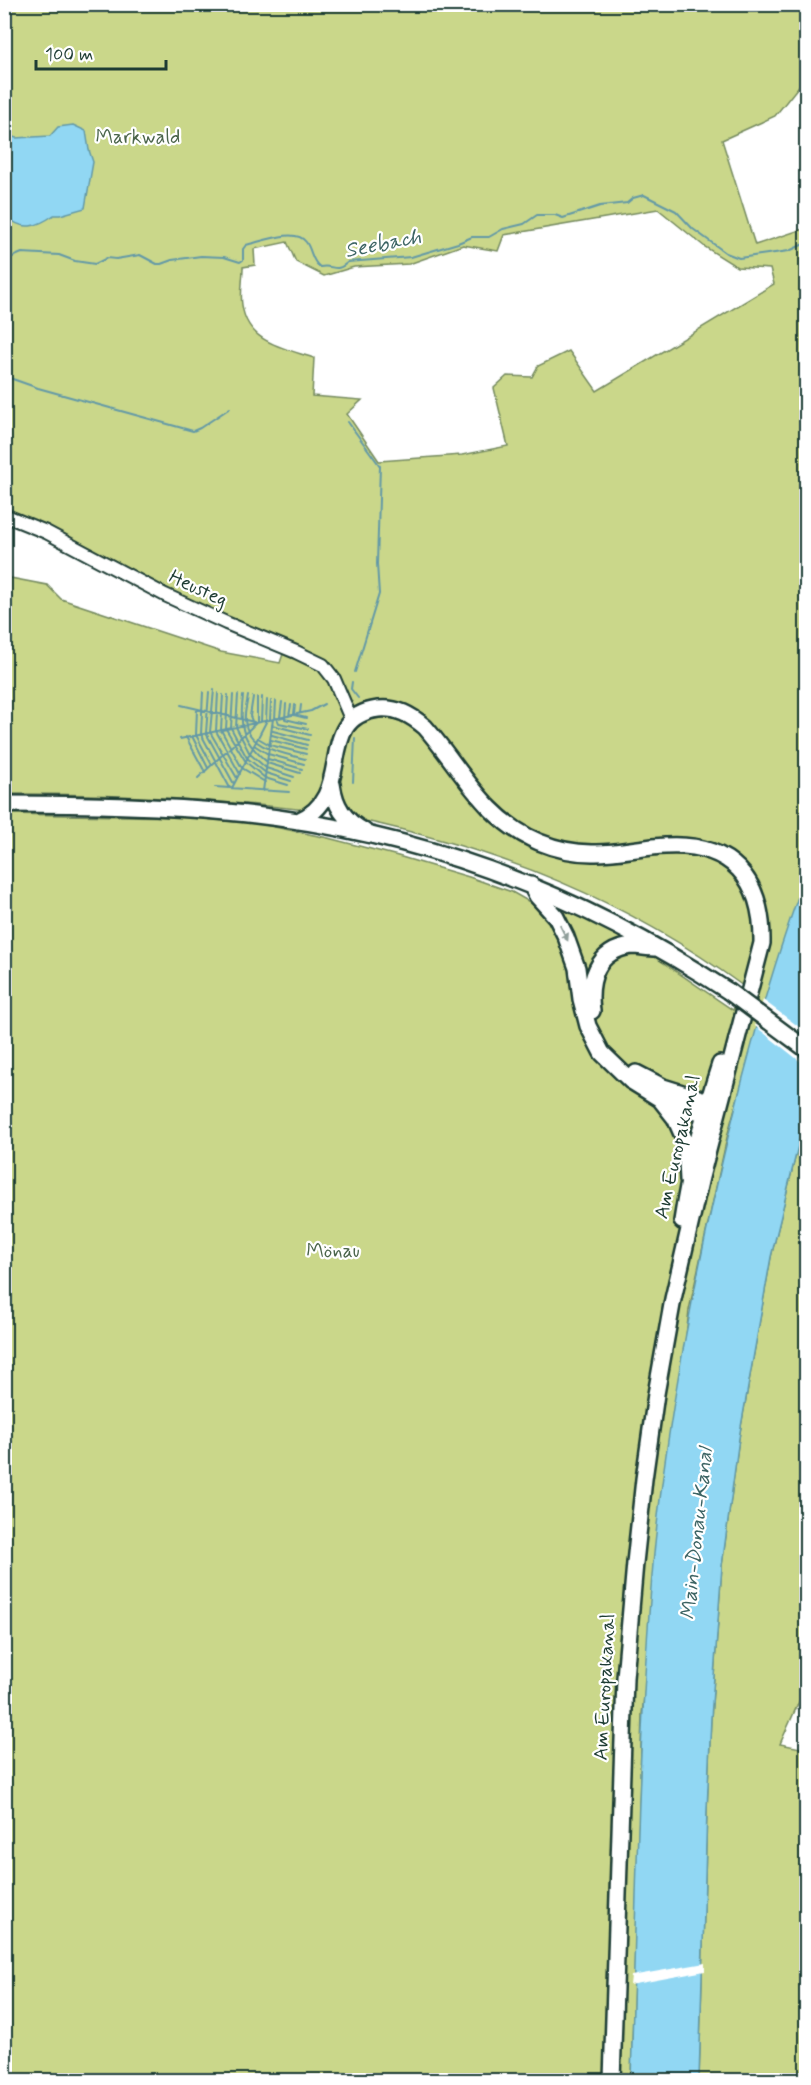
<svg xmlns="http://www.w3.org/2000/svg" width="811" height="2085" viewBox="0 0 811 2085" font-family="Mynerve,sans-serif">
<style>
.green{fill:#cad78a;stroke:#748a5f;stroke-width:1.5;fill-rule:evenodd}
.water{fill:#91d7f3;stroke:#6399a7;stroke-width:1.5}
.pier{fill:#fff}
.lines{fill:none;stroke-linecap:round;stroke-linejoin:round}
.stream{stroke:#6399a7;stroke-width:2}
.minor-casing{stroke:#1f3d34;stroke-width:16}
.major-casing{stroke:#1f3d34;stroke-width:20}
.minor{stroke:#fff;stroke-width:12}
.major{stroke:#fff;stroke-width:15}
.major-bridge-casing{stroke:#1f3d34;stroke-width:20;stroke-linecap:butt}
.major-bridge{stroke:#fff;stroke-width:15}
.oneway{fill:#8f9e9a}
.labels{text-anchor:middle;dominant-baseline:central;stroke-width:4.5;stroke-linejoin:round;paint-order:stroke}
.park-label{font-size:20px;fill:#4a644a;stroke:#fff}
.street-label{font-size:20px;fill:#1f3d34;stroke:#fff}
.water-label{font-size:21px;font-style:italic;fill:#3c6464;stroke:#fff}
</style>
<rect width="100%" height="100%" fill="#fff"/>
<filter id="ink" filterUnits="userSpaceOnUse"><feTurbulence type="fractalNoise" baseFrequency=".0167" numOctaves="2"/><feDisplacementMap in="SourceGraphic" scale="12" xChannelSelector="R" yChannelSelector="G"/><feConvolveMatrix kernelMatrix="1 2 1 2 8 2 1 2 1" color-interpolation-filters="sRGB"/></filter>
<g filter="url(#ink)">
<!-- green -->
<path class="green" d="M 5,5 L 806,5 L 806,77 L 775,116 L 722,140 L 755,245 L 806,228 L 806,875 L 761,1015 L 728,1133 L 689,1310 L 642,1714 L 631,2080 L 5,2080 L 5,814 L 182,817 L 260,824 L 328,838 L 398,856 L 469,877 L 512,892 L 533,904 L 550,903 L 582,916 L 649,953 L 733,1010 L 743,986 C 626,900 503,851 361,820 L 351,815 L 337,789 L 346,738 L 356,727 L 369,719 L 383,716 L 398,717 L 417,727 L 477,805 L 502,829 L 519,839 L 504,812 L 490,799 L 430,722 C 407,699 365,694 342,720 L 324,793 L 306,810 C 206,799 106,793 5,794 L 5,577 L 47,585 L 61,599 L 221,652 L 280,663 L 284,651 L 5,515 ZM 658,209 L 705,247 L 737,267 L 770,269 L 774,284 L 597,391 L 569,351 L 538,366 L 532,377 L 507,376 L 494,388 L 508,446 L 462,455 L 379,461 L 347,414 L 362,400 L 312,396 L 314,358 C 284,348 247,343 242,305 C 240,293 243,279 243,267 L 255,265 L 254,249 L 287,242 L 296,262 L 324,276 L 354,267 L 409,264 L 463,245 L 498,251 L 504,235 Z
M 806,1113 L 806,1686 L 780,1744 L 806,1749 L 806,2080 L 699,2080 L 707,1810 L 711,1718 L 722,1566 L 739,1438 L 771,1257 Z"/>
<!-- water -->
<path class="water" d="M 73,125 L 86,131 L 89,150 L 93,162 L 85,208 L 60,215 L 54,215 C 37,227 23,232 6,216 L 9,210 L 7,202 L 5,200 L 5,134 L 16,138 L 50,136 L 58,127 Z
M 806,875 L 806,1113 L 771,1257 L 739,1438 L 722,1566 L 711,1718 L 707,1810 L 699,2080 L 631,2080 C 636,1908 638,1736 653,1564 C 664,1443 686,1324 712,1206 C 737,1094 766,982 806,875 Z"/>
<!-- pier -->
<path class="pier" d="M 763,1000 L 806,1032 L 806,1066 L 755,1026 Z
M 705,1963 L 705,1971 L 630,1985 L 631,1976 Z"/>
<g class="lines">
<!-- stream -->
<path class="stream" d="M 4,257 L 10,258 L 22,253 L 59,255 L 75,261 L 95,264 L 107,258 L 116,259 L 140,255 L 157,264 L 161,264 L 172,260 L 201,256 L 224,257 L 240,262 L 243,260 L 243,249 L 246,245 C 261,242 296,227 306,242 C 312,250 311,261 320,267 C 334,264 335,274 348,262 L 411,257 L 458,243 L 472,237 L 489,237 L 503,229 L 524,224 L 537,215 L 555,215 L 563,218 L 600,206 L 627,203 L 633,198 L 644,195 L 676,211 L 693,229 L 726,253 L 739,258 L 789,251 L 806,243
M 4,376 L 38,388 L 193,431 L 200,428 L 230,408
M 348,422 L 380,466 L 377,564 L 379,594 L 355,672
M 352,682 L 351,689 L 358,698
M 214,690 L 210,732 L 237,778
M 203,692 L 201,734 L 230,788
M 209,692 L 206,733 L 234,784
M 218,693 L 216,731 L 240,774
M 223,695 L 221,730 L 242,768 L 265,782
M 228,695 L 226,729 L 246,762 L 265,778 L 288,785
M 233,695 L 231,728 L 247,758 L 266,773 L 291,781
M 238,695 L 236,727 L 250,754 L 266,768 L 294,777
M 243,696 C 239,729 242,740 267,762
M 248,696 C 247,704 244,713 245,720 C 247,749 283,753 305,759
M 286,704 L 285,719 L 306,724
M 181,705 L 254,722
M 197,709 L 196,735 L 212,765
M 300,713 L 301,705
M 294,714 L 295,705
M 294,715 L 306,718
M 289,716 L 291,705
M 280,717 L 282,702
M 277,718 L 279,723 L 308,729
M 270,719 L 271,701
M 275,719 L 276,701
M 252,721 L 250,716 L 253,697
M 261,721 L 262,697
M 266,721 L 267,700
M 257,722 L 257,697
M 272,725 L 310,735
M 273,731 L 308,740
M 272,735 L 307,745
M 192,736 L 208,768
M 186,737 L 205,772
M 258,738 L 270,745 L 306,754
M 180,739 L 311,711 L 324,704
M 271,740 L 306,749
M 254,745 L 268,754 L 304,764
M 268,759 L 302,769
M 267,763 L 300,773
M 198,778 L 257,722
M 353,782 L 355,738
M 215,787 L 289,792
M 232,788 L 266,722
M 263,791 L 273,719
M 124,2080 L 136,2079 L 180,2080
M 242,2080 L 283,2080"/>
<defs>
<path id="minor" d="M 4,515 L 46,532 L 165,595 L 226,623 L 296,652 L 323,665 L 334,679 L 351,719"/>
<path id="major" d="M 332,784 C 335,806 344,820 364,831
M 4,804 C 79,804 153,805 227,812 C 412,829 573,889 728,991
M 298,821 C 358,796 312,718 378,709 C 397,707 411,715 425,727 C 461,768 485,820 539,842 C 556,849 574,853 592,853 C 617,854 641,847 665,846 C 731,842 763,879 762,943 L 701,1177 L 673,1299 L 656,1394 L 644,1479 L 635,1563 L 625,1678 L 612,2080
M 531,885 L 537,896 L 556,917 L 566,937 L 577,968 L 581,999 L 588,1026 L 602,1053 L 631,1081 L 660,1099 L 675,1118 L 686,1143 L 688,1180
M 592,1011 C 588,981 596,950 632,946 C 639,946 648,948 656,948
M 636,1073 L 663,1087 L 708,1101 L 714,1109
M 660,1099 C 676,1106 696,1116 714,1109
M 682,1221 C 690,1168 703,1116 720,1064"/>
</defs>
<!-- minor casing -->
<use href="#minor" class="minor-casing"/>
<!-- major casing -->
<use href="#major" class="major-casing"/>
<!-- minor -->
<use href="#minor" class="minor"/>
<!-- major -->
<use href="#major" class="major"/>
<defs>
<path id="major-bridge" d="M 728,991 L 806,1049"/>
</defs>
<!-- major-bridge casing -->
<use href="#major-bridge" class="major-bridge-casing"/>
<!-- major-bridge -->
<use href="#major-bridge" class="major-bridge"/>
</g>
<!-- one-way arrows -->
<defs><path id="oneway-solid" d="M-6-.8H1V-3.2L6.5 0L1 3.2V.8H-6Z" transform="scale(1.5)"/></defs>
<use class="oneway" href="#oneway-solid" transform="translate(564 933) rotate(64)"/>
</g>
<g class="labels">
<!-- park labels -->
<g class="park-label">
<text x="138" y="137">Markwald</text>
<text x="333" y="1251">Mönau</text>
</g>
<!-- street labels -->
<g class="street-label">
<text transform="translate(198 589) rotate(25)">Heusteg</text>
<text transform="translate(678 1147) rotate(-77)">Am Europakanal</text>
<text transform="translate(605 1687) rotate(-87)">Am Europakanal</text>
</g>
<!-- water labels -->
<g class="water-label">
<text transform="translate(383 244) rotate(-11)">Seebach</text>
<text transform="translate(697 1534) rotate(-84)">Main-Donau-Kanal</text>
</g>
</g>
<!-- margin -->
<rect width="811" height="2085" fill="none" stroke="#fff" stroke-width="24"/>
<rect x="12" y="12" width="787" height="2061" fill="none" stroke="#1f3d34" stroke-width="2" filter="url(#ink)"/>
<!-- scale -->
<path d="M36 60v9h130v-9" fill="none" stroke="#1f3d34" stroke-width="3"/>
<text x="45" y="60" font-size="18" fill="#1f3d34" stroke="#ffffff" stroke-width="4.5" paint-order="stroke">100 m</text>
</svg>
